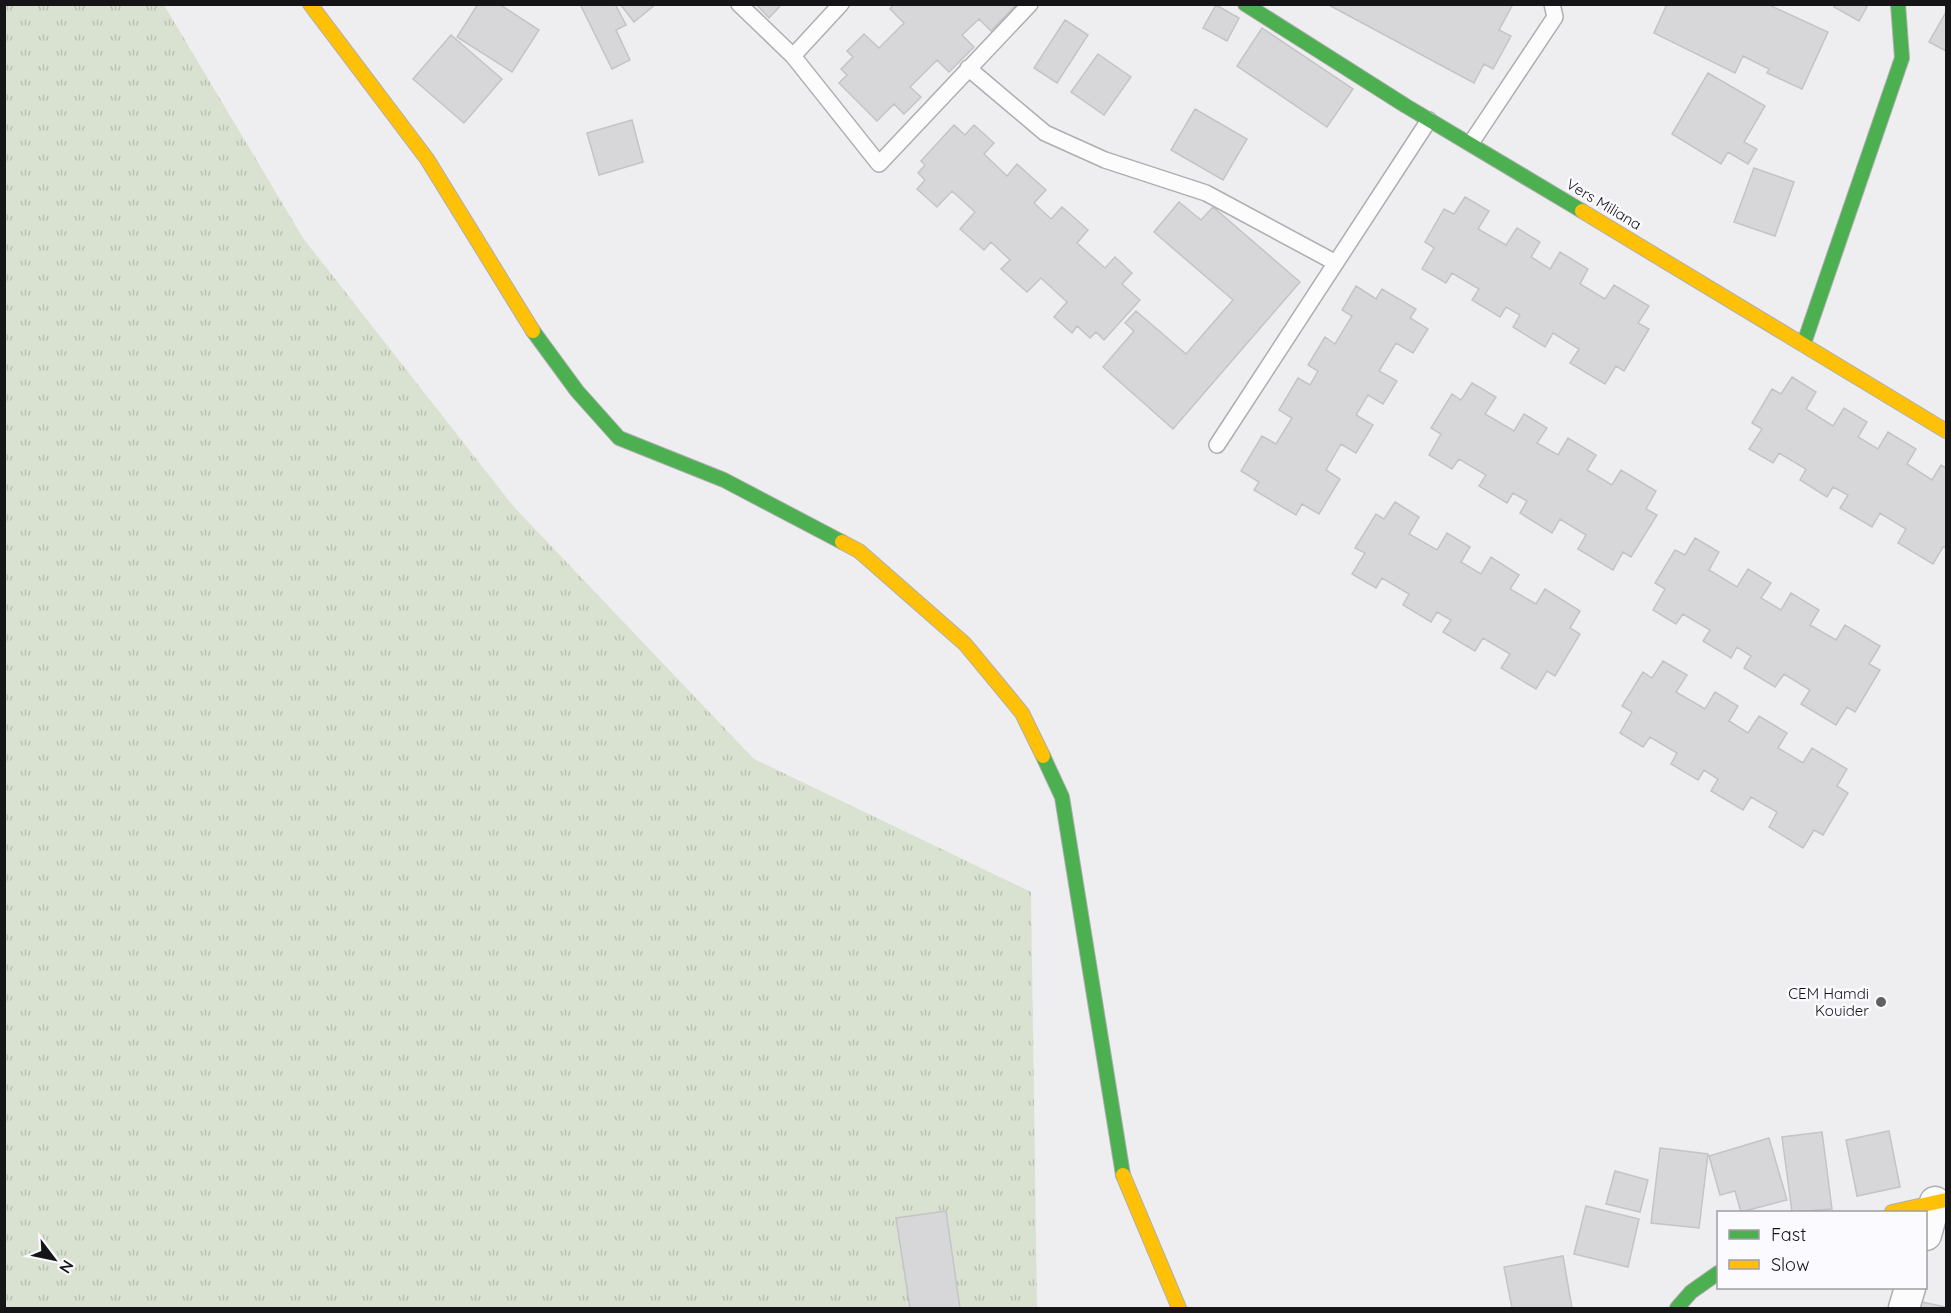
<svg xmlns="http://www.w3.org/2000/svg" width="1951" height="1313" viewBox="0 0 1951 1313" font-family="Quicksand,sans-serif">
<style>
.grass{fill:url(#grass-tufts)}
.building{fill:#d7d7d9;stroke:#c4c4c5;stroke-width:1.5}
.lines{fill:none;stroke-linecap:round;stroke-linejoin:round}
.lane-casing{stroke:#aeaeb0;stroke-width:18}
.street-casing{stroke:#aeaeb0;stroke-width:33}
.fast-casing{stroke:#aeaeb0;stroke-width:16}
.slow-casing{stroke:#aeaeb0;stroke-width:16}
.lane{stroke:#fcfcfd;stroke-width:15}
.street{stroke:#fcfcfd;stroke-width:30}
.fast{stroke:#4caf50;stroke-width:14}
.slow{stroke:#ffc107;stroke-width:14}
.poi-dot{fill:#616163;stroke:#fbfbff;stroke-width:2}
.labels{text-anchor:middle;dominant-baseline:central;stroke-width:5;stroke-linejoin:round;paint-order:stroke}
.street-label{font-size:15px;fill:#151517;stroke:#fbfbff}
.poi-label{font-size:15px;fill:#151517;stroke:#fbfbff;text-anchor:end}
</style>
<defs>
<pattern id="grass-tufts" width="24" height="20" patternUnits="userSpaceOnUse" patternTransform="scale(1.5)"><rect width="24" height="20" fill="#d9e2d1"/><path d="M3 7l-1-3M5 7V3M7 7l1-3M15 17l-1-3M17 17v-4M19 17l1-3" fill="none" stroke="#b9c1b3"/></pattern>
</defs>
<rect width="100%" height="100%" fill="#eeeef0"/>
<!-- grass -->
<path class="grass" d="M 5,5 L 164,5 L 303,238 L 514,507 L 754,759 L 1031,892 L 1037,1308 L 5,1308 Z"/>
<!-- building -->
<path class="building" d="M 478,4 L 499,4 L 539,30 L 512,72 L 457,37 Z
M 580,4 L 615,4 L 626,25 L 616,30 L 630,60 L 612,69 Z
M 620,4 L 656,4 L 634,22 Z
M 756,4 L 782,4 L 769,18 Z
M 894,4 L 1017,4 L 991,31 L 979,19 L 962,35 L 974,47 L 949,72 L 937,60 L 910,87 L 921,97 L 904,114 L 894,104 L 877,121 L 839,83 L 847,75 L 841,69 L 853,57 L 847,51 L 864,34 L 879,48 L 904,23 L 890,9 Z
M 1327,4 L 1510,4 L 1512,6 L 1499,30 L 1511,36 L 1493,69 L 1484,64 L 1474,83 Z
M 1667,4 L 1767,4 L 1828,32 L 1802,89 L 1767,73 L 1769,69 L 1743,56 L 1735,73 L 1654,33 Z
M 1835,4 L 1864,4 L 1867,7 L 1859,21 L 1834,7 Z
M 1216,5 L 1239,18 L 1227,41 L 1203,28 Z
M 1946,12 L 1946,51 L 1929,42 Z
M 1065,20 L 1088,35 L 1057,83 L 1034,68 Z
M 1262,28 L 1353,89 L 1327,127 L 1237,66 Z
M 451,35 L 502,79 L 464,123 L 413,79 Z
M 1098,54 L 1131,77 L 1104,115 L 1071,92 Z
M 1708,73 L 1765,106 L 1744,142 L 1757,149 L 1748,164 L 1728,152 L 1721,164 L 1672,134 Z
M 1195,109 L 1247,139 L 1223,180 L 1171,150 Z
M 632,120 L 643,162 L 599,175 L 587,133 Z
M 954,125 L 965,135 L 974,125 L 994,143 L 984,154 L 1007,176 L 1017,164 L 1046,190 L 1034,203 L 1051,219 L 1062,207 L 1088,230 L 1077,243 L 1105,268 L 1115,257 L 1132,273 L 1122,284 L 1140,300 L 1104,340 L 1096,332 L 1090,338 L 1077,326 L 1072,333 L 1054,317 L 1067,302 L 1041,278 L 1027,292 L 1001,269 L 1010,260 L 991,242 L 984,250 L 960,229 L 975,212 L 952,191 L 937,207 L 917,189 L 925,180 L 918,173 L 925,165 L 921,161 Z
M 1754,168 L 1794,182 L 1775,236 L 1734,222 Z
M 1465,197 L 1489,211 L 1478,229 L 1506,245 L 1517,228 L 1540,242 L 1531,257 L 1550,269 L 1560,252 L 1588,269 L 1580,284 L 1605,299 L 1614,285 L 1649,306 L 1638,323 L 1649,329 L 1624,371 L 1616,366 L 1605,384 L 1570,363 L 1579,349 L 1553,333 L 1545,347 L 1513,327 L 1520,315 L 1506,307 L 1500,317 L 1472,300 L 1479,289 L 1452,273 L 1446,283 L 1422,269 L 1434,248 L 1425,242 L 1444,209 L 1454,214 Z
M 1179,202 L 1201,220 L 1213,207 L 1300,282 L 1173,429 L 1103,367 L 1134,331 L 1125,323 L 1136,311 L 1186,354 L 1233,300 L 1154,232 Z
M 1356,286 L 1376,299 L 1382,289 L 1416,309 L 1410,318 L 1428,329 L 1413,353 L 1396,343 L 1379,371 L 1397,381 L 1383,404 L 1368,395 L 1356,415 L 1373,425 L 1356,453 L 1341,444 L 1326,470 L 1340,479 L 1319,514 L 1302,504 L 1296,515 L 1254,490 L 1259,482 L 1241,471 L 1262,436 L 1276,444 L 1292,418 L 1279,410 L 1298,378 L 1310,385 L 1318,371 L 1308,365 L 1325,337 L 1335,344 L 1352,316 L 1342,310 Z
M 1792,377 L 1816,392 L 1806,409 L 1833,426 L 1844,408 L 1867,422 L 1858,437 L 1878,449 L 1888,432 L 1916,449 L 1907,464 L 1932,480 L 1941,465 L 1946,468 L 1946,548 L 1943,547 L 1933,564 L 1898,543 L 1906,529 L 1880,513 L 1872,527 L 1840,508 L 1848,495 L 1833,487 L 1827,497 L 1800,480 L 1806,469 L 1779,453 L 1773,463 L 1749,449 L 1762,429 L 1752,423 L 1772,389 L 1781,394 Z
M 1472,383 L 1496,397 L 1485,414 L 1514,431 L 1524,414 L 1547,428 L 1537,443 L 1558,455 L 1568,438 L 1596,455 L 1587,470 L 1612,485 L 1621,470 L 1656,491 L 1646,509 L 1657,515 L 1631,557 L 1623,552 L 1613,570 L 1578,549 L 1586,535 L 1560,519 L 1552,533 L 1520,513 L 1527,501 L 1513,493 L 1507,503 L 1479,486 L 1486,475 L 1459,459 L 1452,469 L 1429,455 L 1441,434 L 1431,428 L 1452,394 L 1461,400 Z
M 1395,502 L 1419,517 L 1409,534 L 1437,550 L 1447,533 L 1470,547 L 1461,562 L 1481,574 L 1491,557 L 1519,575 L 1510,589 L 1536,604 L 1545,589 L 1580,611 L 1570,628 L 1580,634 L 1555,676 L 1547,671 L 1536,689 L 1501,668 L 1510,654 L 1483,638 L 1475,651 L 1443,632 L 1451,620 L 1437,612 L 1431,622 L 1403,605 L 1409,594 L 1382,578 L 1376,588 L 1352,574 L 1365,553 L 1355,548 L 1376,514 L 1384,519 Z
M 1695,538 L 1719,552 L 1709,570 L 1737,587 L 1748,569 L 1771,583 L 1761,598 L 1781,610 L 1791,593 L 1819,610 L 1810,625 L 1836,640 L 1845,625 L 1880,646 L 1869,664 L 1880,670 L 1855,712 L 1847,707 L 1836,725 L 1801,704 L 1810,690 L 1784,674 L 1775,687 L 1744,668 L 1751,656 L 1737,647 L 1731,658 L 1703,641 L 1710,630 L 1683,614 L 1676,624 L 1653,610 L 1665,589 L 1655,583 L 1675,550 L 1685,555 Z
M 1663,661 L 1687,675 L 1676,692 L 1705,709 L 1715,692 L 1738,706 L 1729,721 L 1748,733 L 1759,716 L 1787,733 L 1778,748 L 1803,763 L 1812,748 L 1847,769 L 1837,786 L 1848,793 L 1823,835 L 1814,830 L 1803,848 L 1769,827 L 1777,812 L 1751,797 L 1743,810 L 1711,791 L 1718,779 L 1704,770 L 1698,780 L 1671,764 L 1677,753 L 1650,737 L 1643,747 L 1620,733 L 1632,712 L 1622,706 L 1643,672 L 1652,678 Z
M 1889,1131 L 1900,1187 L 1857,1196 L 1846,1140 Z
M 1822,1132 L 1832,1209 L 1792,1212 L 1782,1137 Z
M 1769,1138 L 1787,1200 L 1741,1212 L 1735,1191 L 1720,1195 L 1709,1156 Z
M 1660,1148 L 1708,1154 L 1699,1228 L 1651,1223 Z
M 1615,1171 L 1648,1180 L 1640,1212 L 1606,1204 Z
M 1586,1206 L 1639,1219 L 1628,1267 L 1574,1254 Z
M 946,1211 L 960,1308 L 910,1308 L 896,1218 Z
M 1563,1256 L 1572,1308 L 1512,1308 L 1504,1267 Z
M 1917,1301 L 1946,1307 L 1946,1308 L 1916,1308 Z"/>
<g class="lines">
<defs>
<path id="lane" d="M 739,4 L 793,56 L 841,4
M 793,56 L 879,164 L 1030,4
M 968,68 L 1045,133 L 1105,160 L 1206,193 L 1336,263
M 1471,143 L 1555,17 L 1552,4
M 1217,445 L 1429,120"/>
<path id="street" d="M 1926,1235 L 1935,1202
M 1904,1308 L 1910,1288"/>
<path id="fast" d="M 1245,4 L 1406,106 L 1582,211
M 533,331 L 577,391 L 619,438 L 724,480 L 842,542
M 1804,343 L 1902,58 L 1898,4
M 1043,756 L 1062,797 L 1123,1175
M 1677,1308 L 1691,1292 L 1718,1273"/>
<path id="slow" d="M 310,4 L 427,159 L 533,331
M 1582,211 L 1946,431
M 842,542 L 859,551 L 965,644 L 1022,713 L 1043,756
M 1123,1175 L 1179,1308
M 1892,1212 L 1946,1200"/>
</defs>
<!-- lane casing -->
<use href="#lane" class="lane-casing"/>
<!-- street casing -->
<use href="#street" class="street-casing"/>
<!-- fast casing -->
<use href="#fast" class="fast-casing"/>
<!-- slow casing -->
<use href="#slow" class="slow-casing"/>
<!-- lane -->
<use href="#lane" class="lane"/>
<!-- street -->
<use href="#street" class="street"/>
<!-- fast -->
<use href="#fast" class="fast"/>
<!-- slow -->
<use href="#slow" class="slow"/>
</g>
<!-- markers -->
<circle class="poi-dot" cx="1881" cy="1002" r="6"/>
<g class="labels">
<!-- street labels -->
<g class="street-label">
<text transform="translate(1604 204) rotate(31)">Vers Miliana</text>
</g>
<!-- poi labels -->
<g class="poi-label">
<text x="1869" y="993">CEM Hamdi<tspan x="1869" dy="17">Kouider</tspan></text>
</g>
</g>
<!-- border -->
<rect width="1951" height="1313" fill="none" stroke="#151517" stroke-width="12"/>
<!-- legend -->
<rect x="1717" y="1211" width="210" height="78" fill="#fbfbff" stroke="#9f9fa2" stroke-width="1.5"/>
<rect x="1729" y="1230" width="30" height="9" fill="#4caf50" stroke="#9f9fa2" stroke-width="1.5"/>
<text x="1771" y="1241" font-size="18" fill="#151517">Fast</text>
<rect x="1729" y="1260" width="30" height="9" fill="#ffc107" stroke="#9f9fa2" stroke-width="1.5"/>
<text x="1771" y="1271" font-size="18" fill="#151517">Slow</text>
<!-- north arrow -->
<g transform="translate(54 1259) rotate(122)" stroke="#fbfbff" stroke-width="4.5" paint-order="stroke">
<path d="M0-4.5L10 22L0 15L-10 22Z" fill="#151517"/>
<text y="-9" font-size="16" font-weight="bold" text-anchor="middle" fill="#151517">N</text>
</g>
</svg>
